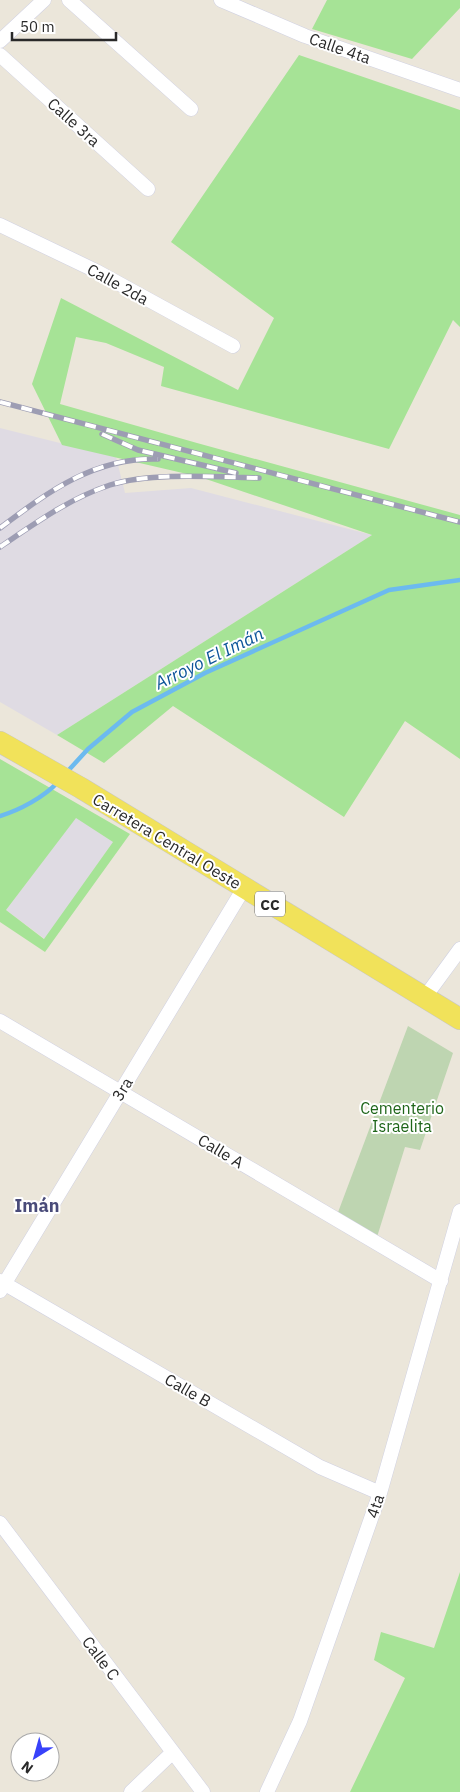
<svg xmlns="http://www.w3.org/2000/svg" width="460" height="1792" viewBox="0 0 460 1792" font-family="'IBM Plex Sans',sans-serif">
<style>
.industrial{fill:#dfdbe3}
.green{fill:#a6e396;fill-rule:evenodd}
.cemetery{fill:#bed5b1}
.lines{fill:none;stroke-linecap:round;stroke-linejoin:round}
.stream{stroke:#6cbaef;stroke-width:4.5}
.street-casing{stroke:#d0d1e2;stroke-width:15}
.primary-casing{stroke:#c7c7c7;stroke-width:22}
.street{stroke:#fff;stroke-width:14}
.primary{stroke:#f1e25a;stroke-width:21}
.rail-casing{stroke:#9d9db3;stroke-width:5.5}
.rail{stroke:#fff;stroke-width:4;stroke-dasharray:11;stroke-linecap:butt}
.labels{text-anchor:middle;dominant-baseline:central;stroke-width:4;stroke-linejoin:round;paint-order:stroke}
.shield{fill:#fff;stroke:#696969;stroke-width:1}
.shield-label{font-size:15px;font-weight:bold;fill:#292929}
.street-label{font-size:16px;fill:#292929;stroke:#fff}
.park-label{font-size:16px;fill:#1e6519;stroke:#fff}
.water-label{font-size:18px;font-style:italic;fill:#0d5599;stroke:#fff}
.neighbourhood-label{font-size:18px;font-weight:bold;fill:#494b79;stroke:#fff}
</style>
<rect width="100%" height="100%" fill="#ebe6da"/>
<!-- industrial -->
<path class="industrial" d="M 0,428 L 116,457 L 125,493 L 191,488 L 372,535 L 57,735 L 0,702 Z
M 76,817 L 113,842 L 45,939 L 6,910 Z"/>
<!-- green -->
<path class="green" d="M 327,0 L 460,0 L 460,8 L 412,59 L 312,29 Z
M 299,55 L 460,110 L 460,327 L 453,320 L 389,449 L 161,386 L 164,367 L 106,343 L 76,337 L 60,404 L 197,443 L 460,515 L 460,759 L 405,721 L 344,817 L 173,706 L 104,763 L 57,735 L 372,535 L 200,477 L 62,445 L 32,384 L 61,298 L 238,390 L 274,318 L 171,242 Z
M 0,759 L 130,834 L 45,952 L 0,922 ZM 76,818 L 113,842 L 44,939 L 6,910 Z
M 460,1572 L 460,1792 L 350,1792 L 405,1678 L 374,1660 L 381,1632 L 434,1648 Z"/>
<!-- cemetery -->
<path class="cemetery" d="M 408,1026 L 453,1053 L 420,1150 L 405,1147 L 377,1237 L 337,1215 Z"/>
<g class="lines">
<!-- stream -->
<path class="stream" d="M 67,772 L 88,749 L 132,712 L 205,673 L 389,590 L 460,580
M 0,816 C 20,810 44,797 58,782"/>
<defs>
<path id="street" d="M 69,0 L 191,109
M 221,0 L 305,36 L 460,90
M 0,41 L 44,0
M 0,55 L 148,189
M 0,225 L 96,271 L 233,346
M 425,997 L 460,949
M 0,1021 L 441,1281
M 0,1281 L 320,1467 L 380,1493
M 0,1291 L 244,888
M 0,1523 L 203,1792
M 131,1792 L 173,1752
M 267,1792 L 300,1721 L 380,1493 L 460,1211"/>
<path id="primary" d="M 0,742 L 81,788 L 460,1019"/>
</defs>
<!-- street casing -->
<use href="#street" class="street-casing"/>
<!-- primary casing -->
<use href="#primary" class="primary-casing"/>
<!-- street -->
<use href="#street" class="street"/>
<!-- primary -->
<use href="#primary" class="primary"/>
<defs>
<path id="rail" d="M 0,402 L 460,522
M 102,434 L 138,450 L 236,473
M 0,528 C 48,492 94,457 158,459
M 0,547 C 34,524 70,498 110,485 C 151,472 216,477 259,478"/>
</defs>
<!-- rail casing -->
<use href="#rail" class="rail-casing"/>
<!-- rail -->
<use href="#rail" class="rail"/>
</g>
<g class="labels">
<!-- shield labels -->
<rect class="shield" x="255" y="891.5" width="30" height="25" rx="4"/>
<g class="shield-label">
<text x="270" y="904">CC</text>
</g>
<!-- street labels -->
<g class="street-label">
<text transform="translate(340 48) rotate(19)">Calle 4ta</text>
<text transform="translate(74 122) rotate(42)">Calle 3ra</text>
<text transform="translate(118 284) rotate(29)">Calle 2da</text>
<text transform="translate(167 841) rotate(31)">Carretera Central Oeste</text>
<text transform="translate(122 1089) rotate(-59)">3ra</text>
<text transform="translate(221 1151) rotate(31)">Calle A</text>
<text transform="translate(188 1390) rotate(30)">Calle B</text>
<text transform="translate(375 1506) rotate(-71)">4ta</text>
<text transform="translate(101 1658) rotate(53)">Calle C</text>
</g>
<!-- park labels -->
<g class="park-label">
<text x="402" y="1108">Cementerio<tspan x="402" dy="18">Israelita</tspan></text>
</g>
<!-- water labels -->
<g class="water-label">
<text transform="translate(209 658) rotate(-26)">Arroyo El Imán</text>
</g>
<!-- neighbourhood labels -->
<g class="neighbourhood-label">
<text x="37" y="1205">Imán</text>
</g>
</g>
<!-- north arrow -->
<g transform="translate(35 1757) rotate(217)"><circle r="24" fill="#ffffff" stroke="#a9a9a9"/>
<path d="M0-4L9 19L0 12L-9 19Z" fill="#3842fa"/>
<text y="-8" font-size="14" font-weight="bold" text-anchor="middle" fill="#292929">N</text>
</g>
<!-- scale -->
<path d="M12 32v8h104v-8" fill="none" stroke="#292929" stroke-width="2.5"/>
<text x="20" y="32" font-size="15" fill="#292929" stroke="#ffffff" stroke-width="4" paint-order="stroke">50 m</text>
</svg>
